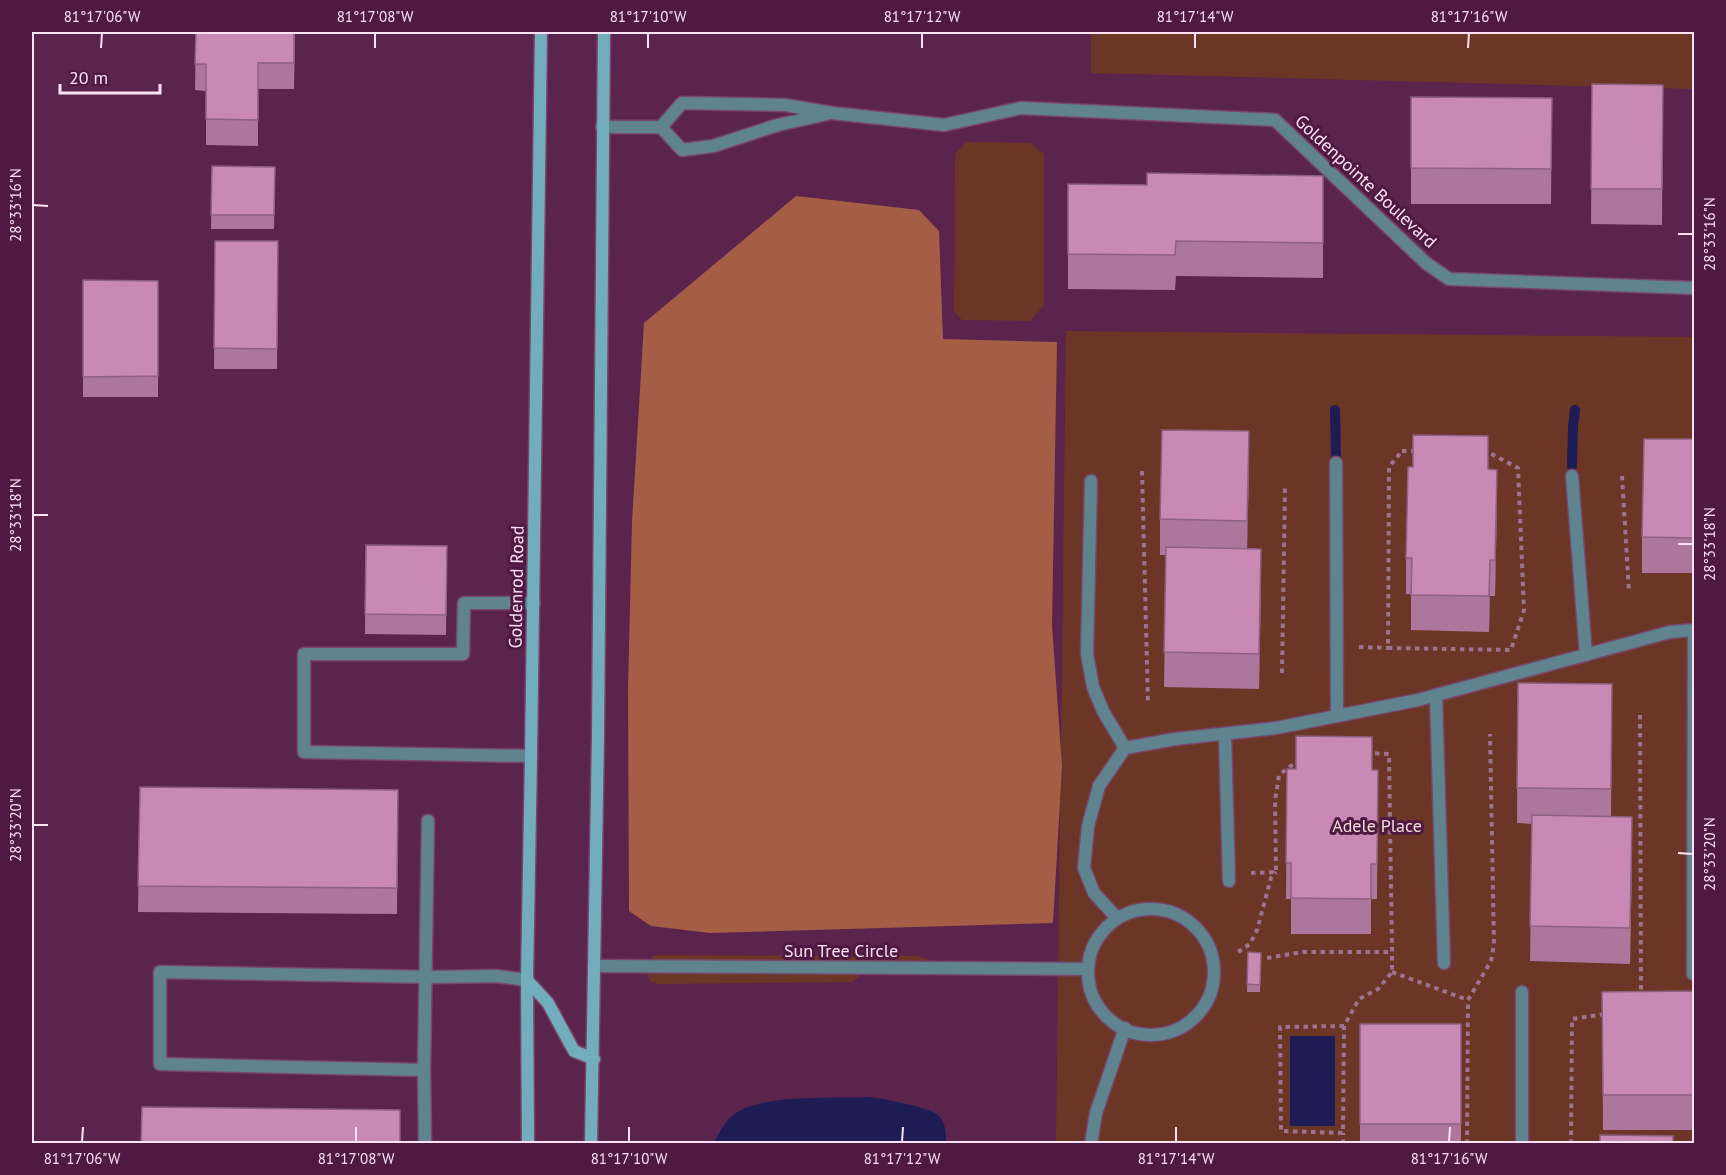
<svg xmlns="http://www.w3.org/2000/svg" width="1726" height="1175" viewBox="0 0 1726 1175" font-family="'PT Sans',sans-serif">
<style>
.green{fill:#6b3625}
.forest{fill:#a55d46}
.water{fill:#1d1c54}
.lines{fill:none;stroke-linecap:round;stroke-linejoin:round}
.stream{stroke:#1d1c54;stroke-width:10}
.lane-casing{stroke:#78466a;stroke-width:15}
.secondary-casing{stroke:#78466a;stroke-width:15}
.path{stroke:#9e7292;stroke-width:4;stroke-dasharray:4.5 4.5;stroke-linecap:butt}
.lane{stroke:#60848f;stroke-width:12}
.secondary{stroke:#72adbe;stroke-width:12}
.wall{fill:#ad769c}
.shaded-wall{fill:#8d607f}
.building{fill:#c989b5;stroke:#8d607f;stroke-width:1.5}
.ticks{fill:none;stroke:#fde1f4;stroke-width:2}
.labels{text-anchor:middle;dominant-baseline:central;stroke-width:6;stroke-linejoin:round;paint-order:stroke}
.street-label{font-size:18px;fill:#fde1f4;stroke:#4f1942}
.park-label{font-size:18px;fill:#f2ddd6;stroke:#4f1942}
.neatline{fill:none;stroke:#fde1f4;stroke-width:2}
.ticks-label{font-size:15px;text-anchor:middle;fill:#fde1f4}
</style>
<rect width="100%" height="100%" fill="#5b244c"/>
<!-- green -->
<path class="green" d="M 1091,32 L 1694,32 L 1694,78 L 1692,89 L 1091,73 Z
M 966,142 L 1030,143 L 1044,154 L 1044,305 L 1030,321 L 962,320 L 954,311 L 955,154 Z
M 1066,331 L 1694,337 L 1694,1143 L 1056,1144 Z
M 655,955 L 917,956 L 928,959 L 930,968 L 863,973 L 852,982 L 658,984 L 650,981 C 644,968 644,963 655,955 Z"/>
<!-- forest -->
<path class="forest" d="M 796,196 L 919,210 L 939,231 L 943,339 L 1057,342 L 1052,625 L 1062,766 L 1053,923 L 710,933 L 651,926 L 629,911 L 628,689 L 632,522 L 644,323 Z"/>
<!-- water -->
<path class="water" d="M 1290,1036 L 1335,1036 L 1335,1126 L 1290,1126 Z
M 869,1097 C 884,1099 931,1107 939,1116 C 946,1125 946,1133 946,1143 L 714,1143 C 719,1133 723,1124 732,1116 C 758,1093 835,1099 869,1097 Z"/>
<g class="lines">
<!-- stream -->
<path class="stream" d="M 1335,410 L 1336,456
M 1572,466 L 1573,426 L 1575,410"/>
<defs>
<path id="lane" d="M 602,127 L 661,127 L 682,150 L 713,146 L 778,125 L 827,114
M 661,127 L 682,103 L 785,105 L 832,113 L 944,125 L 1021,108 L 1275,120 L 1426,263 L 1449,279 L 1694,288
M 1336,463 L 1337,716
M 1572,476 L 1586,655
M 1091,481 L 1087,654 L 1093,687 L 1103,711 L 1125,748
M 1436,695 L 1444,963
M 1225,734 L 1229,881
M 531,756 L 304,752 L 304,654 L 463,654 L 464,603 L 534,603
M1088 972a63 63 0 1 1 126 0a63 63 0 1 1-126 0Z
M 1117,918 L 1094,893 L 1084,868 L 1088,826 L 1099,786 L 1125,748 L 1175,739 L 1276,728 L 1418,700 L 1670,632 L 1694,630
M 594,966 L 1087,969
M 1693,974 L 1694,630
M 1522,992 L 1522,1144
M 424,1070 L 428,821
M 425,1144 L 424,1070 L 160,1064 L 160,972 L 434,977 L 496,976 L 527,980
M 1091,1144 L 1096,1113 L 1125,1028"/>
<path id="secondary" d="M 527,980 L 548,1003 L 574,1051 L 594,1059
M 528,1144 L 527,980 L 531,756 L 541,32
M 591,1144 L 598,736 L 604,32"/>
</defs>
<!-- lane casing -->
<use href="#lane" class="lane-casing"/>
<!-- secondary casing -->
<use href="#secondary" class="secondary-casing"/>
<!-- path -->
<path class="path" d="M 1402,451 L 1486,451 L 1518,468 L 1524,610 L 1511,650 L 1388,648 L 1389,467 Z
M 1142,471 L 1148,704
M 1622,476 L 1629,592
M 1359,647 L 1388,648
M 1282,673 L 1285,487
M 1640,715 L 1641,995
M 1251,873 L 1276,872 L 1275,801 L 1279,775 L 1300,759
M 1238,952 L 1250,944 L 1257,930 L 1271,878 L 1276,872
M 1267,958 L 1303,952 L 1392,952 L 1389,754 L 1369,753
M 1392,972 L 1468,1000 L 1491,961 L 1494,944 L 1490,734
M 1344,1026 L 1280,1027 L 1281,1131 L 1343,1133 L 1344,1026 L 1359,999 L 1378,989 L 1392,972 L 1392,952
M 1343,1144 L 1343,1133
M 1467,1144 L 1468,1000
M 1571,1144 L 1572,1019 L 1605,1014"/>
<!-- lane -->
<use href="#lane" class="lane"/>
<!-- secondary -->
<use href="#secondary" class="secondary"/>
</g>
<!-- wall -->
<path class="wall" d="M 196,32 L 295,32 L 294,89 L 258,89 L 258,146 L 206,145 L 206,91 L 195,90 Z
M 1592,84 L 1663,85 L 1662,225 L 1591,224 Z
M 1411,97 L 1552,98 L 1551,204 L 1411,204 Z
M 212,166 L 275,167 L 274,229 L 211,229 Z
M 1323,176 L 1323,278 L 1176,276 L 1175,290 L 1068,289 L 1068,184 L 1147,185 Z
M 215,241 L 278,241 L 277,369 L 214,369 Z
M 83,280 L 158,281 L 158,397 L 83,397 Z
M 1695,439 L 1695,573 L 1642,573 L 1642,537 Z
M 1249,467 L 1247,549 L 1261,584 L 1259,689 L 1164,687 L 1166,555 L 1160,555 L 1160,519 Z
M 1488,469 L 1497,505 L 1495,596 L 1490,596 L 1489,632 L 1411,630 L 1411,594 L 1406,594 L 1406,558 Z
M 366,545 L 447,546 L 446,635 L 365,634 Z
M 1518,683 L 1612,684 L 1611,817 L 1632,852 L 1630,964 L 1530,961 L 1532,824 L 1517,823 Z
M 1287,769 L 1378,770 L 1377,899 L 1371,899 L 1371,934 L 1291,934 L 1291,899 L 1286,899 Z
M 140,787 L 398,790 L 397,914 L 138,912 Z
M 1248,952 L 1261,953 L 1260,992 L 1247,992 Z
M 1695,991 L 1695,1130 L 1603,1130 L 1602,992 Z
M 1360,1024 L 1461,1024 L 1461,1143 L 1360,1143 Z"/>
<!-- shaded-wall -->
<path class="shaded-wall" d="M 1249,431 L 1249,467 L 1247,556 L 1247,521 Z
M 1497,470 L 1497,505 L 1495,596 L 1495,560 Z
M 1261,549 L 1261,584 L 1259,689 L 1259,654 Z
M 1490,560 L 1490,596 L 1489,632 L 1489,596 Z
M 1632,817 L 1632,852 L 1630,964 L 1630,928 Z"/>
<!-- building -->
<path class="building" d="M 196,32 L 294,32 L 294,63 L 258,63 L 258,120 L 206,119 L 206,64 L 195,64 Z
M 1592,84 L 1663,85 L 1662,189 L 1591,189 Z
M 1411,97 L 1552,98 L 1551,169 L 1411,168 Z
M 212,166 L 275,167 L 274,215 L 211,215 Z
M 1147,173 L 1323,176 L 1323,243 L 1176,241 L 1175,255 L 1068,254 L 1068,184 L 1147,185 Z
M 215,241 L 278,241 L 277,349 L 214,348 Z
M 83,280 L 158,281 L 158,376 L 83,377 Z
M 1162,430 L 1249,431 L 1247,521 L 1160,519 Z
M 1413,435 L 1488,436 L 1488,469 L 1497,470 L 1495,560 L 1490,560 L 1489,596 L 1411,595 L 1412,558 L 1406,558 L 1408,467 L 1413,467 Z
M 1644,439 L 1695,439 L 1695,538 L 1642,537 Z
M 366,545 L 447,546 L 446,615 L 365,614 Z
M 1166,547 L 1261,549 L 1259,654 L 1164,652 Z
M 1518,683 L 1612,684 L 1611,789 L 1517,788 Z
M 1296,736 L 1372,737 L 1372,770 L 1378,770 L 1377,864 L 1371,864 L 1371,899 L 1291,898 L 1291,863 L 1286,863 L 1287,769 L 1296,769 Z
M 140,787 L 398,790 L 397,888 L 138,886 Z
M 1532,815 L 1632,817 L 1630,928 L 1530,926 Z
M 1248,952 L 1261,953 L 1260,985 L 1247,984 Z
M 1695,991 L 1695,1095 L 1603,1095 L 1602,992 Z
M 1360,1024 L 1461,1024 L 1461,1124 L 1360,1124 Z
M 142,1107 L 400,1110 L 400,1143 L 141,1143 Z
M 1600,1135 L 1673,1136 L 1673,1143 L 1600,1143 Z"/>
<!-- ticks -->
<path class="ticks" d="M 101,48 L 102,33M 375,48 L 375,33M 648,48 L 648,33M 922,48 L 922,33M 1195,48 L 1195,33M 1468,48 L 1469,33M 33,205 L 48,206M 1678,234 L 1693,234M 33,515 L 48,515M 1678,544 L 1693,544M 33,825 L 48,825M 1678,853 L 1693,854M 82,1142 L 83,1127M 356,1142 L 356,1127M 629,1142 L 629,1127M 902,1142 L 903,1127M 1176,1142 L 1176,1127M 1449,1142 L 1450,1127"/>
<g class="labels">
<!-- street labels -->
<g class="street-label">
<text transform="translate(1366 181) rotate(43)">Goldenpointe Boulevard</text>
<text transform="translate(516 587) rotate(-89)">Goldenrod Road</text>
<text x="841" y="950">Sun Tree Circle</text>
</g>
<!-- park labels -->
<g class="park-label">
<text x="1377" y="825">Adele Place</text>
</g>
</g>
<!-- border -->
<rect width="1726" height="1175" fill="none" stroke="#4f1942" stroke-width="66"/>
<!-- scale -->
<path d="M60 84v9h100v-9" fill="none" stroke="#fde1f4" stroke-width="3"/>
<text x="69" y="84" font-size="18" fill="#fde1f4" stroke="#4f1942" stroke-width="4.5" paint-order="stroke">20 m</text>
<rect x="33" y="33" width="1660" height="1109" class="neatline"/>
<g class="ticks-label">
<text x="102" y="22">81°17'06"W</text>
<text x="375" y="22">81°17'08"W</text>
<text x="648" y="22">81°17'10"W</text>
<text x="922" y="22">81°17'12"W</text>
<text x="1195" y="22">81°17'14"W</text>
<text x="1469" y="22">81°17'16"W</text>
<text transform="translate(16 205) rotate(-90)" y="5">28°33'16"N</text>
<text transform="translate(1710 234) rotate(-90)" y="5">28°33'16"N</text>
<text transform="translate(16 515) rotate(-90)" y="5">28°33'18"N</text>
<text transform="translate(1710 544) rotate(-90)" y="5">28°33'18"N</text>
<text transform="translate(16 825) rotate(-90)" y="5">28°33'20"N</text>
<text transform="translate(1710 854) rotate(-90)" y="5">28°33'20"N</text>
<text x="82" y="1164">81°17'06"W</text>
<text x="356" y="1164">81°17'08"W</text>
<text x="629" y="1164">81°17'10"W</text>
<text x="902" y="1164">81°17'12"W</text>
<text x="1176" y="1164">81°17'14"W</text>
<text x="1449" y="1164">81°17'16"W</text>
</g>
</svg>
